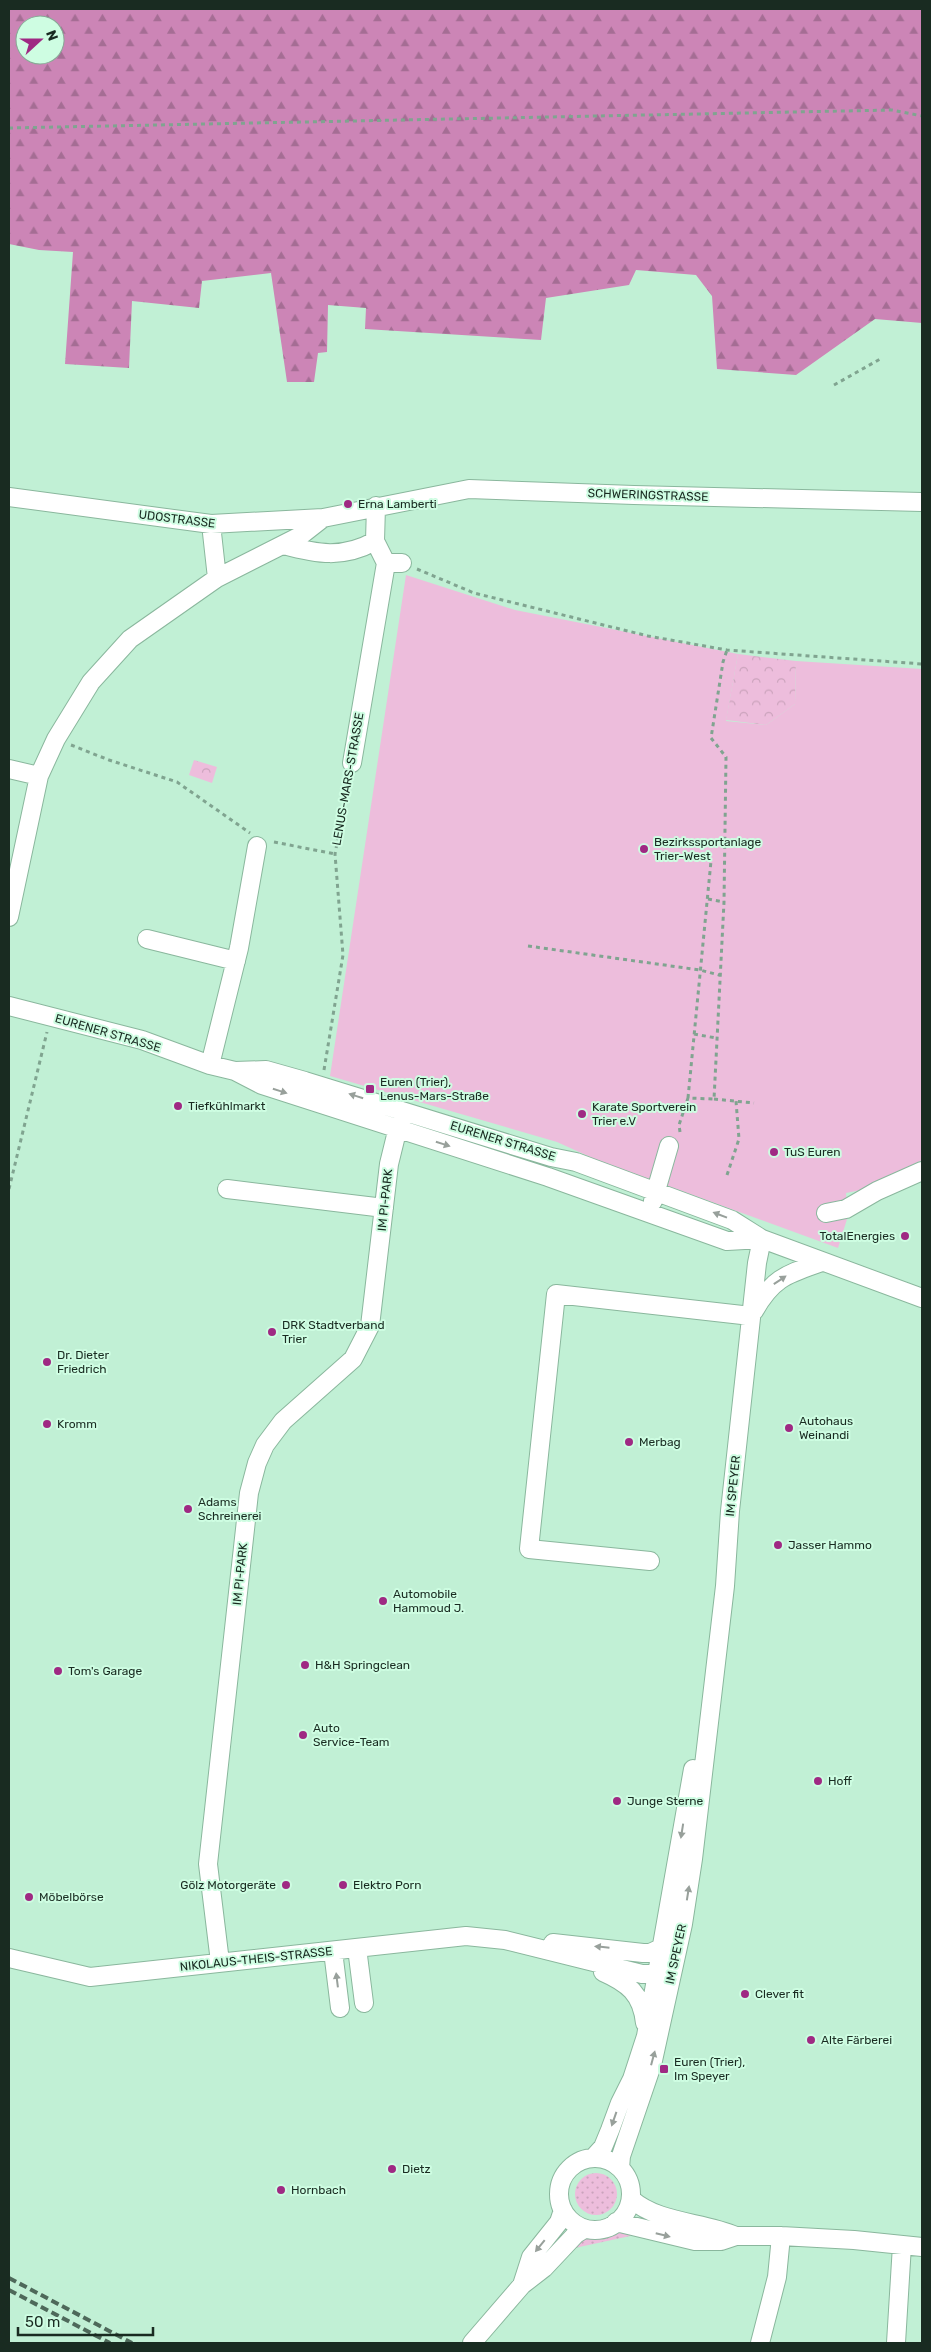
<svg xmlns="http://www.w3.org/2000/svg" width="931" height="2352" viewBox="0 0 931 2352" font-family="Rubik,sans-serif">
<style>
.grass{fill:url(#grass-dots)}
.forest{fill:url(#forest-firs);fill-rule:evenodd}
.park{fill:url(#park-crowns)}
.pitch{fill:#edbddc}
.lines{fill:none;stroke-linecap:round;stroke-linejoin:round}
.minor-casing{stroke:#8ab79d;stroke-width:20}
.path{stroke:#80a490;stroke-width:3;stroke-dasharray:4 4;stroke-linecap:butt}
.minor{stroke:#fff;stroke-width:18}
.rail{stroke:#4e695a;stroke-width:4;stroke-dasharray:8 4;stroke-linecap:butt}
.oneway{fill:#98a09b}
.poi-dot{fill:#9f2983;stroke:#cefde2;stroke-width:2}
.labels{text-anchor:middle;dominant-baseline:central;stroke-width:4;stroke-linejoin:round;paint-order:stroke}
.street-label{font-size:12px;fill:#192b21;stroke:#cefde2}
.poi-label{font-size:12px;fill:#192b21;stroke:#cefde2;text-anchor:start}
</style>
<defs>
<pattern id="grass-dots" width="8" height="8" patternUnits="userSpaceOnUse" patternTransform="scale(1.25)"><rect width="8" height="8" fill="#edbddc"/><path d="M2 2h.1M6 6h.1" fill="none" stroke="#cba3bc" stroke-width="1.8" stroke-linecap="round"/></pattern>
<pattern id="forest-firs" width="22" height="20" patternUnits="userSpaceOnUse" patternTransform="scale(1.25)"><rect width="22" height="20" fill="#cc85b6"/><path d="M5 1l3.5 6h-7zM16 11l3.5 6h-7z" fill="#a56d94"/></pattern>
<pattern id="park-crowns" width="20" height="18" patternUnits="userSpaceOnUse" patternTransform="scale(1.25)"><rect width="20" height="18" fill="#edbddc"/><path d="M2 6a3 3 0 1 1 6 0M12 15a3 3 0 1 1 6 0" fill="none" stroke="#cba3bc"/></pattern>
</defs>
<rect width="100%" height="100%" fill="#c1f0d5"/>
<!-- grass -->
<path class="grass" d="M575 2194a21 21 0 1 1 42 0a21 21 0 1 1-42 0Z
M 618,2231 L 635,2235 L 570,2249 L 583,2238 L 606,2236 Z"/>
<!-- forest -->
<path class="forest" d="M 9,9 L 922,9 L 922,323 L 875,319 L 796,375 L 717,369 L 712,296 L 696,275 L 636,270 L 629,285 L 546,298 L 541,340 L 365,329 L 366,308 L 328,305 L 327,352 L 318,353 L 314,382 L 287,382 L 271,273 L 202,281 L 199,308 L 132,301 L 129,368 L 65,364 L 73,252 L 39,250 L 9,244 ZM 25,25 L 55,25 L 55,55 L 25,55 Z"/>
<!-- park -->
<path class="park" d="M 738,654 L 796,661 L 795,704 L 766,725 L 726,720 Z
M 194,760 L 217,767 L 212,783 L 189,775 Z"/>
<!-- pitch -->
<path class="pitch" d="M 406,575 L 515,610 L 738,654 L 726,721 L 766,725 L 795,704 L 796,661 L 922,669 L 922,1160 L 861,1190 L 846,1193 L 848,1216 L 838,1248 L 599,1161 L 557,1142 L 330,1076 Z"/>
<g class="lines">
<defs>
<path id="minor" d="M 9,497 L 211,524 L 323,518 L 469,489 L 634,495 L 922,502
M 284,545 C 317,554 343,559 375,541
M 386,563 L 402,563
M 217,578 L 300,536 L 323,518
M 352,763 L 386,563 L 375,541 L 376,506
M 9,769 L 39,776
M 9,917 L 39,776 L 56,739 L 91,682 L 130,639 L 217,578 L 211,524
M 147,939 L 236,961
M 9,1006 L 142,1040 L 210,1065 L 235,1071 L 262,1085 L 548,1177 L 727,1241 L 762,1239
M 210,1065 L 239,948 L 257,846
M 235,1071 L 266,1070 L 305,1081 L 551,1157 L 576,1162 L 732,1220 L 762,1239 L 922,1298
M 227,1189 L 384,1208
M 653,1201 L 669,1146
M 826,1213 L 846,1209 L 877,1191 L 922,1171
M 754,1311 C 773,1277 788,1274 822,1262
M 650,1561 L 529,1549 L 556,1294 L 751,1316
M 553,1943 L 643,1953 L 650,1953 L 661,1948
M 357,1948 L 364,2003
M 333,1951 L 340,2008
M 9,1958 L 90,1977 L 466,1936 L 505,1940 L 642,1974 L 660,1974 L 673,1969
M 220,1962 L 208,1864 L 249,1493 L 257,1463 L 265,1445 L 283,1421 L 353,1359 L 370,1326 L 389,1164 L 402,1111
M 603,1972 C 628,1983 642,1994 645,2023
M 593,2158 L 603,2147 L 610,2130 L 620,2103 L 632,2079 L 646,2036 L 693,1769
M559 2194a36 36 0 1 1 72 0a36 36 0 1 1-72 0Z
M 620,2168 L 621,2156 L 652,2065 L 683,1924 L 693,1859 L 725,1586 L 730,1511 L 757,1263 L 762,1239
M 631,2199 C 660,2224 702,2221 736,2236
M 616,2222 L 695,2241 L 721,2241 L 736,2236 L 781,2236 L 854,2240 L 922,2247
M 522,2285 L 531,2257 L 559,2222 L 563,2210
M 472,2343 L 522,2285 L 544,2268 L 576,2234 L 584,2229
M 760,2343 L 777,2277 L 781,2236
M 896,2343 L 902,2245"/>
</defs>
<!-- minor casing -->
<use href="#minor" class="minor-casing"/>
<!-- path -->
<path class="path" d="M 9,128 L 892,110 L 922,116
M 834,385 L 882,358
M 417,569 L 474,593 L 648,636 L 727,650 L 922,664
M 71,745 L 109,760 L 177,782 L 250,833
M 274,842 L 335,854
M 708,899 L 724,902
M 528,946 L 700,970 L 719,975
M 694,1034 L 716,1038
M 324,1070 L 343,955 L 335,854 L 349,779
M 688,1098 L 711,861
M 714,1099 L 754,1103
M 680,1132 L 679,1125 L 688,1098 L 714,1099 L 724,902 L 726,757 L 711,738 L 723,662 L 727,650
M 727,1175 L 739,1139 L 736,1101
M 9,1189 L 47,1032"/>
<!-- minor -->
<use href="#minor" class="minor"/>
<!-- rail -->
<path class="rail" d="M 9,2278 L 132,2343
M 9,2290 L 110,2343"/>
</g>
<!-- one-way arrows -->
<defs><path id="oneway-solid" d="M-6-.8H1V-3.2L6.5 0L1 3.2V.8H-6Z" transform="scale(1.25)"/></defs>
<g class="oneway">
<use href="#oneway-solid" transform="translate(280 1091) rotate(18)"/>
<use href="#oneway-solid" transform="translate(356 1096) rotate(-163)"/>
<use href="#oneway-solid" transform="translate(443 1144) rotate(18)"/>
<use href="#oneway-solid" transform="translate(720 1215) rotate(-159)"/>
<use href="#oneway-solid" transform="translate(780 1280) rotate(-34)"/>
<use href="#oneway-solid" transform="translate(682 1831) rotate(99)"/>
<use href="#oneway-solid" transform="translate(688 1893) rotate(-81)"/>
<use href="#oneway-solid" transform="translate(602 1947) rotate(-174)"/>
<use href="#oneway-solid" transform="translate(337 1980) rotate(-97)"/>
<use href="#oneway-solid" transform="translate(653 2058) rotate(-75)"/>
<use href="#oneway-solid" transform="translate(614 2119) rotate(109)"/>
<use href="#oneway-solid" transform="translate(663 2235) rotate(14)"/>
<use href="#oneway-solid" transform="translate(540 2246) rotate(129)"/>
</g>
<!-- markers -->
<g class="poi-dot">
<circle cx="348" cy="504" r="5"/>
<circle cx="644" cy="849" r="5"/>
<rect x="365" y="1084" width="10" height="10" rx="2.5"/>
<circle cx="178" cy="1106" r="5"/>
<circle cx="582" cy="1114" r="5"/>
<circle cx="774" cy="1152" r="5"/>
<circle cx="905" cy="1236" r="5"/>
<circle cx="272" cy="1332" r="5"/>
<circle cx="47" cy="1362" r="5"/>
<circle cx="47" cy="1424" r="5"/>
<circle cx="789" cy="1428" r="5"/>
<circle cx="629" cy="1442" r="5"/>
<circle cx="188" cy="1509" r="5"/>
<circle cx="778" cy="1545" r="5"/>
<circle cx="383" cy="1601" r="5"/>
<circle cx="305" cy="1665" r="5"/>
<circle cx="58" cy="1671" r="5"/>
<circle cx="303" cy="1735" r="5"/>
<circle cx="818" cy="1781" r="5"/>
<circle cx="617" cy="1801" r="5"/>
<circle cx="286" cy="1885" r="5"/>
<circle cx="343" cy="1885" r="5"/>
<circle cx="29" cy="1897" r="5"/>
<circle cx="745" cy="1994" r="5"/>
<circle cx="811" cy="2040" r="5"/>
<rect x="659" y="2064" width="10" height="10" rx="2.5"/>
<circle cx="392" cy="2169" r="5"/>
<circle cx="281" cy="2190" r="5"/>
</g>
<g class="labels">
<!-- street labels -->
<g class="street-label">
<text transform="translate(648 495) rotate(2)">SCHWERINGSTRASSE</text>
<text transform="translate(177 519) rotate(7)">UDOSTRASSE</text>
<text transform="translate(348 779) rotate(-80)">LENUS-MARS-STRASSE</text>
<text transform="translate(108 1033) rotate(16)">EURENER STRASSE</text>
<text transform="translate(503 1141) rotate(17)">EURENER STRASSE</text>
<text transform="translate(385 1200) rotate(-84)">IM PI-PARK</text>
<text transform="translate(733 1486) rotate(-84)">IM SPEYER</text>
<text transform="translate(240 1574) rotate(-84)">IM PI-PARK</text>
<text transform="translate(676 1954) rotate(-78)">IM SPEYER</text>
<text transform="translate(256 1959) rotate(-6)">NIKOLAUS-THEIS-STRASSE</text>
</g>
<!-- poi labels -->
<g class="poi-label">
<text x="358" y="504">Erna Lamberti</text>
<text x="654" y="842">Bezirkssportanlage<tspan x="654" dy="14">Trier-West</tspan></text>
<text x="380" y="1082">Euren (Trier),<tspan x="380" dy="14">Lenus-Mars-Straße</tspan></text>
<text x="188" y="1106">Tiefkühlmarkt</text>
<text x="592" y="1107">Karate Sportverein<tspan x="592" dy="14">Trier e.V</tspan></text>
<text x="784" y="1152">TuS Euren</text>
<text x="895" y="1236" text-anchor="end">TotalEnergies</text>
<text x="282" y="1325">DRK Stadtverband<tspan x="282" dy="14">Trier</tspan></text>
<text x="57" y="1355">Dr. Dieter<tspan x="57" dy="14">Friedrich</tspan></text>
<text x="799" y="1421">Autohaus<tspan x="799" dy="14">Weinandi</tspan></text>
<text x="57" y="1424">Kromm</text>
<text x="639" y="1442">Merbag</text>
<text x="198" y="1502">Adams<tspan x="198" dy="14">Schreinerei</tspan></text>
<text x="788" y="1545">Jasser Hammo</text>
<text x="393" y="1594">Automobile<tspan x="393" dy="14">Hammoud J.</tspan></text>
<text x="315" y="1665">H&amp;H Springclean</text>
<text x="68" y="1671">Tom's Garage</text>
<text x="313" y="1728">Auto<tspan x="313" dy="14">Service-Team</tspan></text>
<text x="828" y="1781">Hoff</text>
<text x="627" y="1801">Junge Sterne</text>
<text x="276" y="1885" text-anchor="end">Gölz Motorgeräte</text>
<text x="353" y="1885">Elektro Porn</text>
<text x="39" y="1897">Möbelbörse</text>
<text x="755" y="1994">Clever fit</text>
<text x="821" y="2040">Alte Färberei</text>
<text x="674" y="2062">Euren (Trier),<tspan x="674" dy="14">Im Speyer</tspan></text>
<text x="402" y="2169">Dietz</text>
<text x="291" y="2190">Hornbach</text>
</g>
</g>
<!-- border -->
<rect width="931" height="2352" fill="none" stroke="#192b21" stroke-width="20"/>
<!-- north arrow -->
<g transform="translate(40 40) rotate(69)"><circle r="24" fill="#cefde2" stroke="#86a995"/>
<path d="M0-4L9 19L0 12L-9 19Z" fill="#9f2983"/>
<text y="-8" font-size="14" font-weight="bold" text-anchor="middle" fill="#192b21">N</text>
</g>
<!-- scale -->
<path d="M18 2327v8h135v-8" fill="none" stroke="#192b21" stroke-width="2.5"/>
<text x="25" y="2327" font-size="15" fill="#192b21" stroke="#cefde2" stroke-width="4" paint-order="stroke">50 m</text>
</svg>
